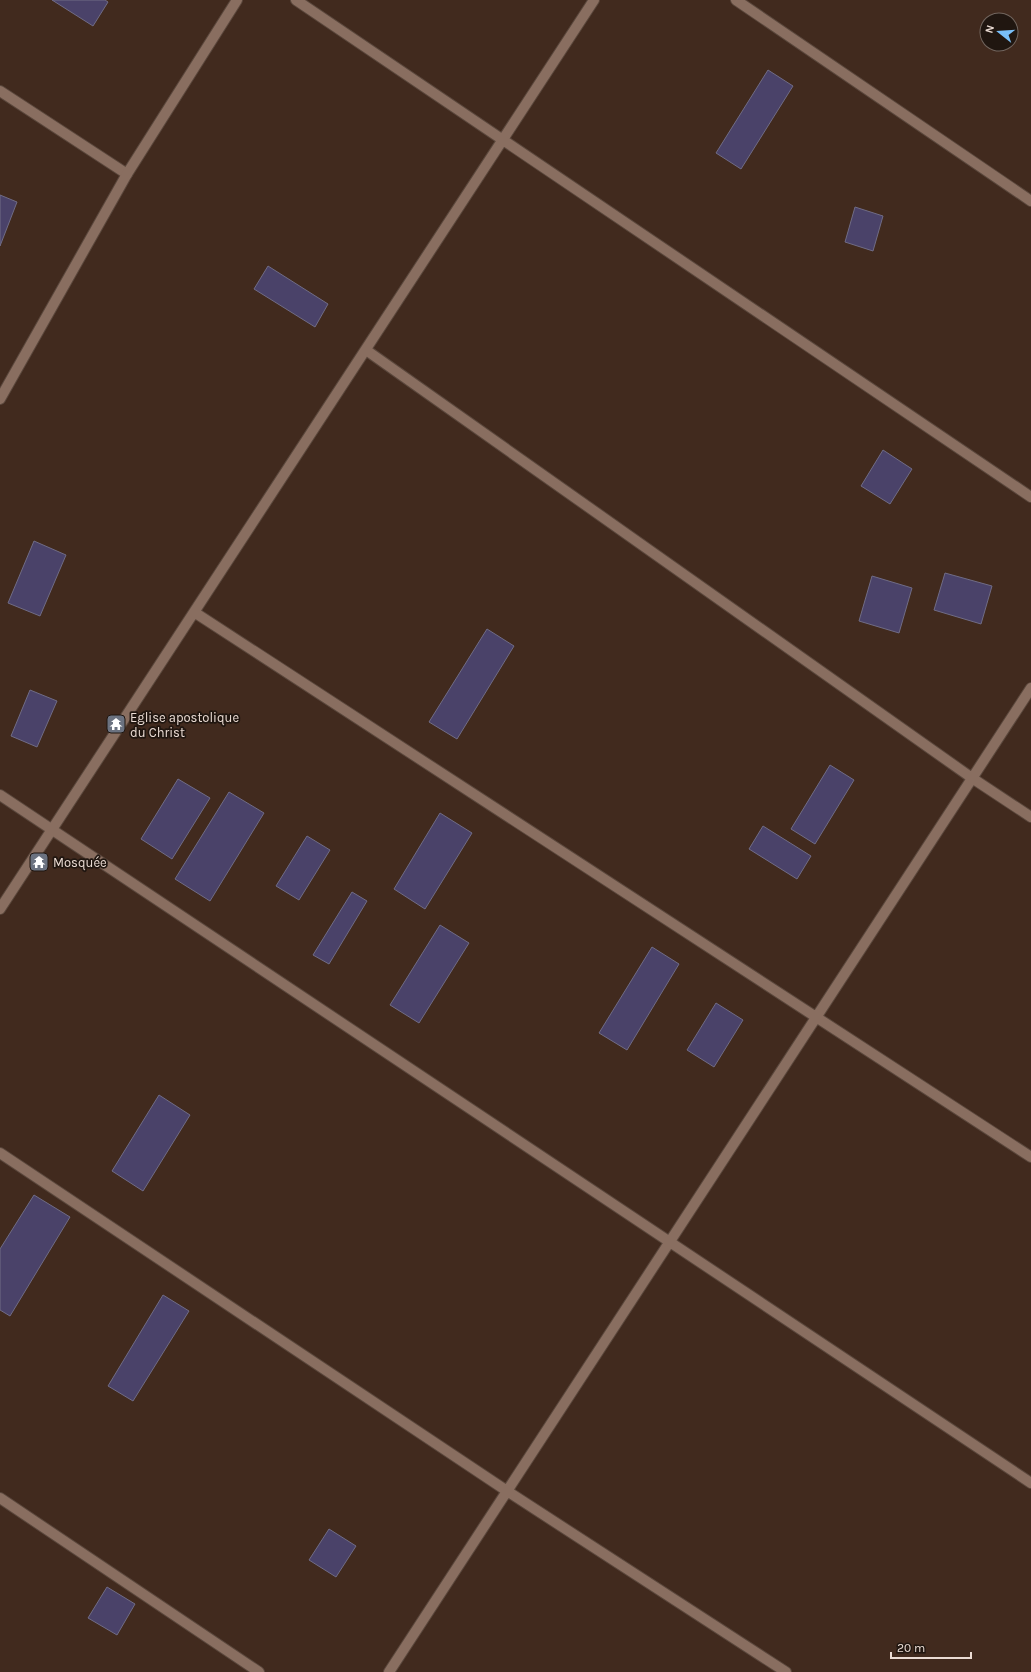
<svg xmlns="http://www.w3.org/2000/svg" width="1031" height="1672" viewBox="0 0 1031 1672" font-family="Karla,sans-serif">
<style>
.building{fill:#4a4269;stroke:#706c85}
.lines{fill:none;stroke-linecap:round;stroke-linejoin:round}
.minor-casing{stroke:#5a473c;stroke-width:12}
.tertiary-casing{stroke:#5a473c;stroke-width:12}
.minor{stroke:#896e60;stroke-width:10}
.tertiary{stroke:#896e60;stroke-width:10}
.labels{text-anchor:middle;dominant-baseline:central;stroke-width:3.5;stroke-linejoin:round;paint-order:stroke}
.poi-label{font-size:13px;fill:#ebdcd4;stroke:#201610;text-anchor:start}
</style>
<rect width="100%" height="100%" fill="#412a1e"/>
<!-- building -->
<path class="building" d="M 52,0 L 105,0 L 108,2 L 93,26 Z
M 768,70 L 793,86 L 741,169 L 716,153 Z
M 0,195 L 17,202 L 0,246 Z
M 855,207 L 883,216 L 873,251 L 845,242 Z
M 268,266 L 328,304 L 315,327 L 254,289 Z
M 883,450 L 912,469 L 890,504 L 861,486 Z
M 34,541 L 66,555 L 40,616 L 8,603 Z
M 945,573 L 992,586 L 981,624 L 934,610 Z
M 872,576 L 912,588 L 899,633 L 859,621 Z
M 487,629 L 514,646 L 457,739 L 429,722 Z
M 30,690 L 57,701 L 37,747 L 11,736 Z
M 830,765 L 854,780 L 815,844 L 791,829 Z
M 178,779 L 210,798 L 172,859 L 141,839 Z
M 229,792 L 264,813 L 210,901 L 175,879 Z
M 440,813 L 472,833 L 425,909 L 394,889 Z
M 763,826 L 811,856 L 797,879 L 749,849 Z
M 307,836 L 330,850 L 299,900 L 276,886 Z
M 352,892 L 367,901 L 329,964 L 313,955 Z
M 440,925 L 469,943 L 419,1023 L 390,1005 Z
M 652,947 L 679,964 L 627,1050 L 599,1033 Z
M 716,1003 L 743,1020 L 714,1067 L 687,1050 Z
M 159,1095 L 190,1115 L 143,1191 L 112,1171 Z
M 34,1195 L 70,1217 L 10,1316 L 0,1310 L 0,1249 Z
M 163,1295 L 189,1311 L 133,1401 L 108,1386 Z
M 329,1529 L 356,1546 L 336,1577 L 309,1560 Z
M 107,1587 L 135,1604 L 117,1635 L 88,1618 Z"/>
<g class="lines">
<defs>
<path id="minor" d="M 296,0 L 1031,497
M 736,0 L 1031,201
M 0,91 L 127,174
M 366,350 L 972,778 L 1031,817
M 194,612 L 1031,1157
M 0,795 L 1031,1483
M 0,909 L 594,0
M 0,1153 L 507,1491 L 786,1672
M 0,1498 L 259,1672
M 389,1672 L 1031,688"/>
<path id="tertiary" d="M 0,399 L 127,174 L 237,0"/>
</defs>
<!-- minor casing -->
<use href="#minor" class="minor-casing"/>
<!-- tertiary casing -->
<use href="#tertiary" class="tertiary-casing"/>
<!-- minor -->
<use href="#minor" class="minor"/>
<!-- tertiary -->
<use href="#tertiary" class="tertiary"/>
</g>
<!-- icons -->
<defs>
<symbol id="temple-square" viewBox="-11 -11 22 22"><rect x="-9" y="-9" width="18" height="18" rx="4" fill="#6b7280" stroke="#201610"/><path d="M0-6L5-2H3V0L6.5 2.5H4V6H1.5V3h-3V6H-4V2.5H-6.5L-3 0V-2H-5Z" fill="#fff"/></symbol>
</defs>
<g fill-rule="evenodd">
<use href="#temple-square" x="105" y="713" width="22" height="22"/>
<use href="#temple-square" x="28" y="851" width="22" height="22"/>
</g>
<g class="labels">
<!-- poi labels -->
<g class="poi-label">
<text x="130" y="717">Eglise apostolique<tspan x="130" dy="15">du Christ</tspan></text>
<text x="53" y="862">Mosquée</text>
</g>
</g>
<!-- north arrow -->
<g transform="translate(999 32) rotate(287)"><circle r="19" fill="#201610" stroke="#71655e"/>
<path d="M0-3L7 15L0 10L-7 15Z" fill="#79bff8"/>
<text y="-6" font-size="11" font-weight="bold" text-anchor="middle" fill="#ebdcd4">N</text>
</g>
<!-- scale -->
<path d="M891 1652v6h80v-6" fill="none" stroke="#ebdcd4" stroke-width="2"/>
<text x="897" y="1652" font-size="12" fill="#ebdcd4" stroke="#201610" stroke-width="3" paint-order="stroke">20 m</text>
</svg>
